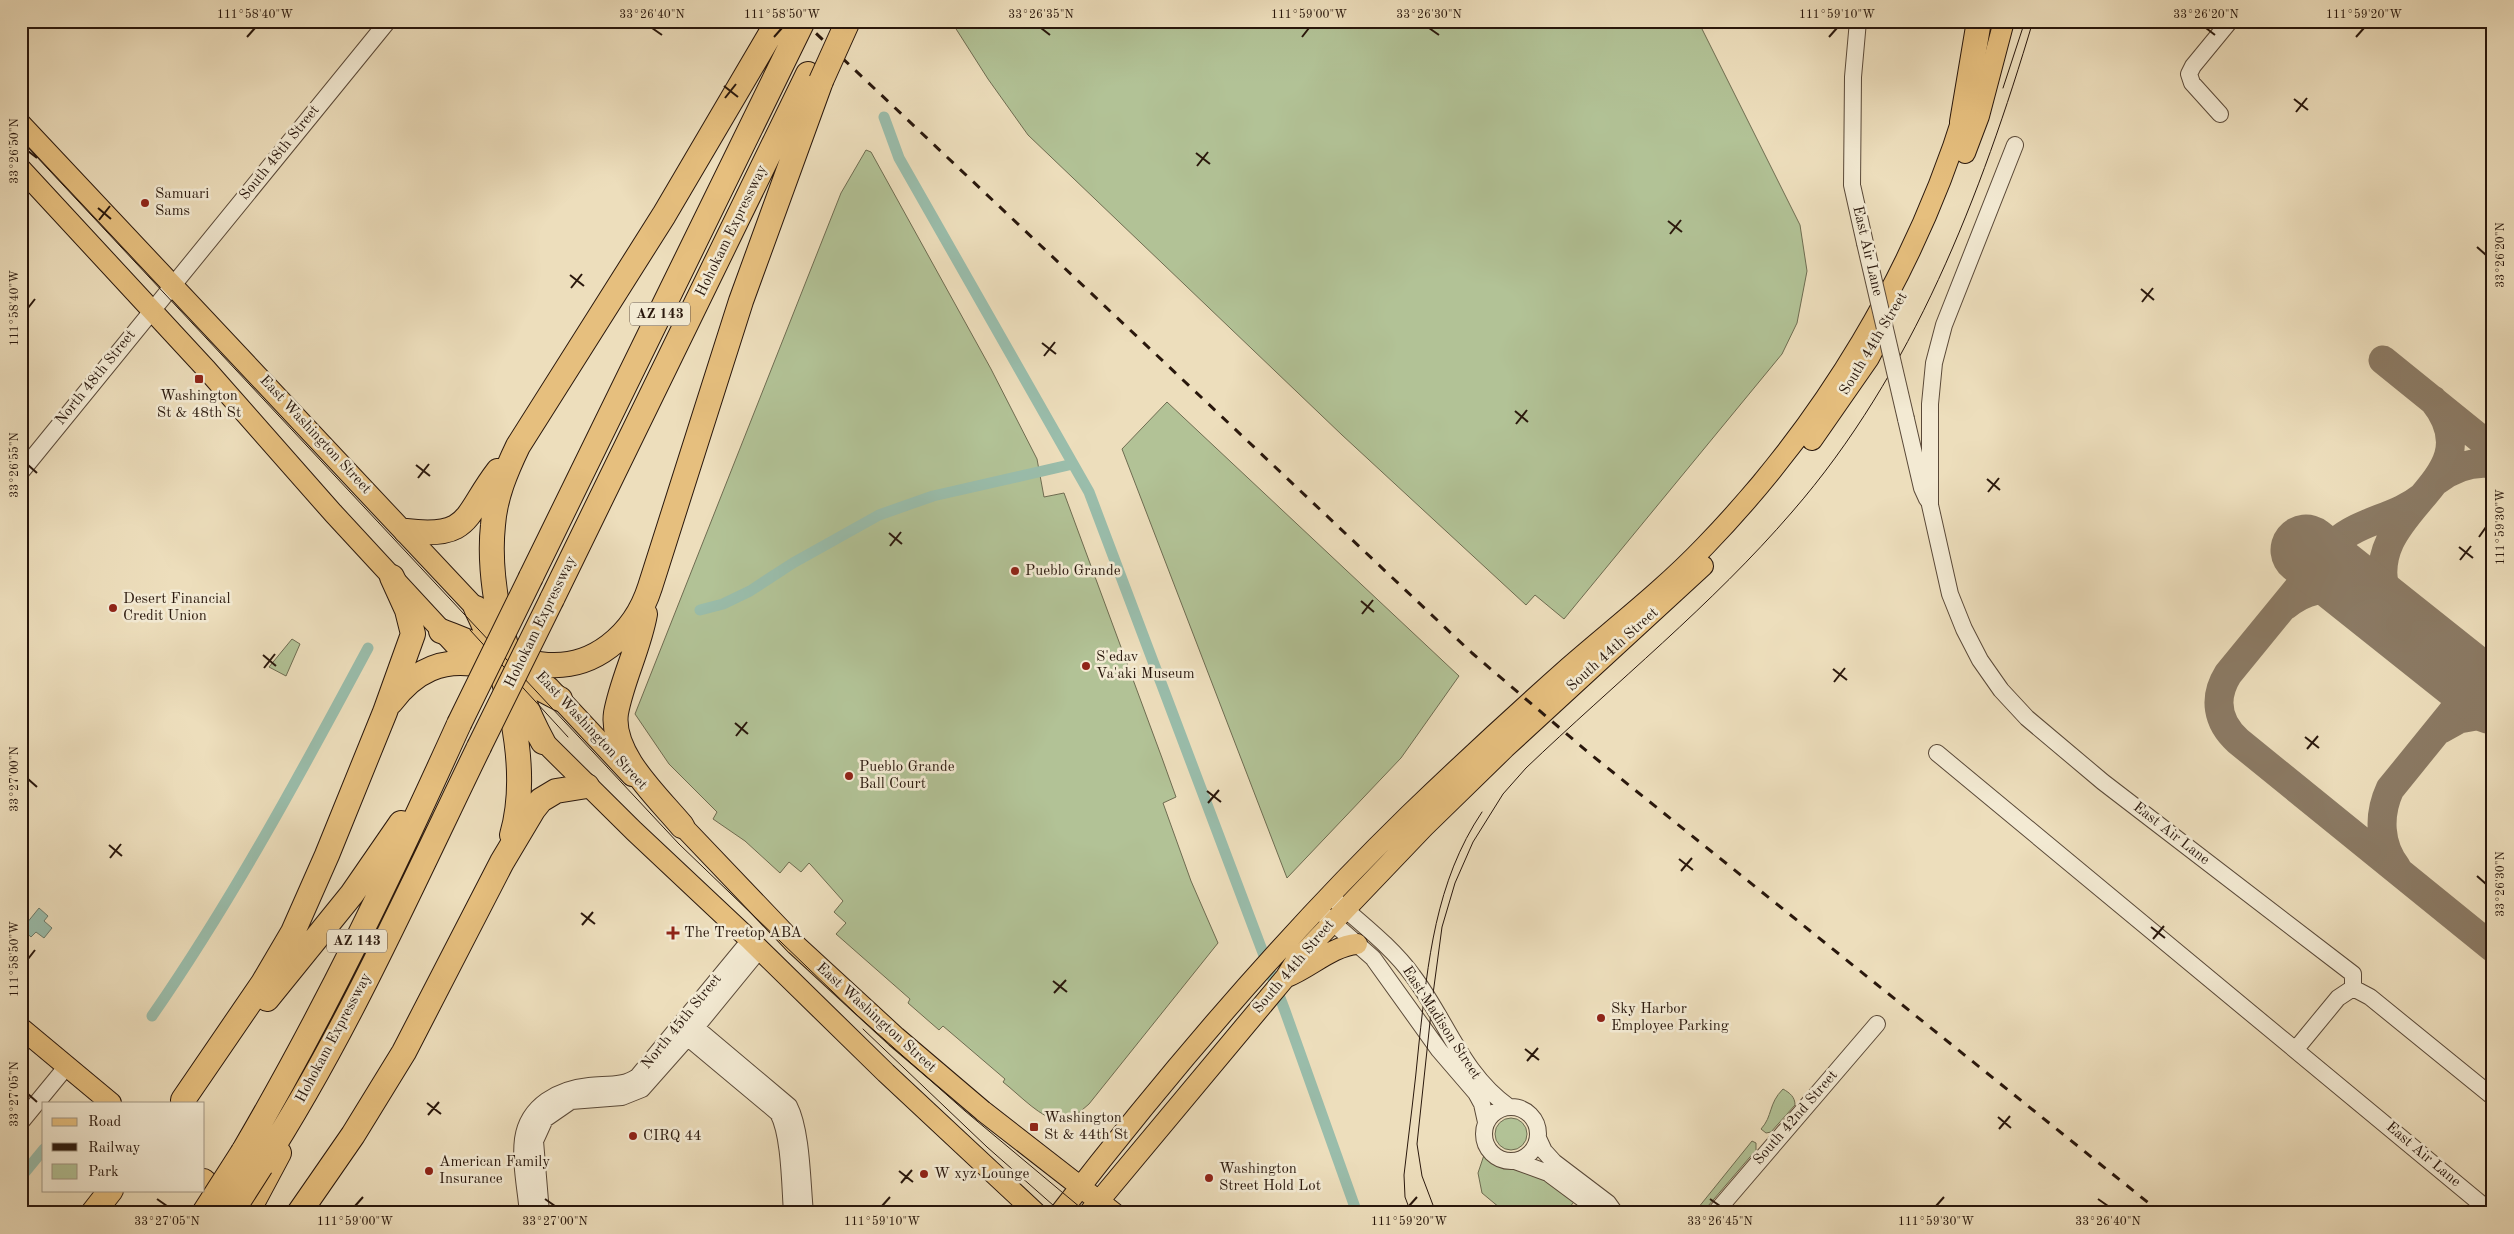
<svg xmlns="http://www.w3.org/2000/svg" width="2514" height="1234" viewBox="0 0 2514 1234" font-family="'Old Standard TT',serif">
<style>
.green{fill:#b2c296;stroke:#6e6c51}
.water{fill:#9abdab;stroke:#6d7b6b}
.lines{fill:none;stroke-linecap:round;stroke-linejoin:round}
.canal{stroke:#9abdab;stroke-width:11}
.taxiway{stroke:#8b7a64;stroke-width:29}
.runway{stroke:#8b7a64;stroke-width:71}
.minor-casing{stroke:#5a4938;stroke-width:18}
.major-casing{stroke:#29170c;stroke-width:22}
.highway-casing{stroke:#29170c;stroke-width:26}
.minor{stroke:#f3ead3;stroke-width:16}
.major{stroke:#e6bf7e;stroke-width:20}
.highway{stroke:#e6bf7e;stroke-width:24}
.tram{stroke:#29170c;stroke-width:1}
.rail{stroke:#29170c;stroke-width:3;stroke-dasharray:9 9;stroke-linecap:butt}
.minor-bridge-casing{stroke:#5a4938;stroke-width:18;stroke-linecap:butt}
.highway-bridge-casing{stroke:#29170c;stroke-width:26;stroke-linecap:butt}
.minor-bridge{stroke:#f3ead3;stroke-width:16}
.highway-bridge{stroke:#e6bf7e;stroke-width:24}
.ticks{fill:none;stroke:#29170c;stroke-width:2}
.poi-dot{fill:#8f2418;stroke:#f3ead3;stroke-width:2}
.labels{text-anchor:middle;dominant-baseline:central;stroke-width:5;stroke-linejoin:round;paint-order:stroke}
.shield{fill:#f3ead3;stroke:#665648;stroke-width:1}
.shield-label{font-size:14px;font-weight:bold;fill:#29170c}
.street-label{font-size:15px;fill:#29170c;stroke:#f3ead3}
.poi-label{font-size:15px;fill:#29170c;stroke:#f3ead3;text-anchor:start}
.neatline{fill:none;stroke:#29170c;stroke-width:2}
.ticks-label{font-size:12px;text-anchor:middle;fill:#29170c}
</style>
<rect width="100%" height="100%" fill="#eddebc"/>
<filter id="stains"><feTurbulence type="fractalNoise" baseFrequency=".004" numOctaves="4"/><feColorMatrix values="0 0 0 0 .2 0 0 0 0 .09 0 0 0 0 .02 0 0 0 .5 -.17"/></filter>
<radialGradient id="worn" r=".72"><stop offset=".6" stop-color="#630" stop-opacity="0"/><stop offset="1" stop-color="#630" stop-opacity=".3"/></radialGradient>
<!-- green -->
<path class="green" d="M 951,21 L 1698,21 L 1800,225 L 1807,271 L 1797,323 L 1782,354 L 1564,619 L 1535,595 L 1526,605 L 1342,435 L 1028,135 L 988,79 Z
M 866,150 L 871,152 L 991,369 L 1037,459 L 1044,497 L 1064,493 L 1162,758 L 1176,797 L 1163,803 L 1191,881 L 1218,943 L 1089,1104 L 1075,1116 L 1063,1123 C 1039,1117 1022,1097 1003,1082 L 1005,1079 L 943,1026 L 939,1030 L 908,1003 L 910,999 L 836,934 L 846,923 L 834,912 L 843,901 L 811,865 L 809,863 L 801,872 L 789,862 L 780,873 L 745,841 L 713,819 L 717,812 L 669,764 L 635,714 L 841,193 Z
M 1167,402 L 1459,676 L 1401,758 L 1287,878 L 1122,449 Z
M 292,639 L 300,644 L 286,676 L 269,667 Z
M 1783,1089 C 1790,1093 1795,1097 1795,1105 L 1771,1132 L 1766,1133 L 1761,1129 C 1773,1116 1768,1104 1783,1089 Z
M1495 1134a16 16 0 1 1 32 0a16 16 0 1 1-32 0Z
M 1752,1141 L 1756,1143 L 1756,1150 L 1702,1213 L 1694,1213 Z
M 1485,1152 L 1497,1163 L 1531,1169 L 1577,1198 L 1565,1213 L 1506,1213 L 1482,1193 L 1478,1173 Z"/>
<!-- water -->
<path class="water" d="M 39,908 L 48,916 L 44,921 L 52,928 L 44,938 L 36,932 L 31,937 L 22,929 Z"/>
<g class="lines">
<!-- canal -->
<path class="canal" d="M 884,117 L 899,158 L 1089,492 L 1285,1011 L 1357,1213
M 700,610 L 723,604 L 750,591 L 793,563 L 879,515 L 933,496 L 1073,464
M 152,1016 C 233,899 301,773 368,648
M 21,1177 L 44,1149"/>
<!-- taxiway -->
<path class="taxiway" d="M 2383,360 L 2493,449
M 2436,481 C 2453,468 2471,461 2493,464
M 2422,497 C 2396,518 2361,520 2336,542 L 2228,674 C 2213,698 2217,722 2238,741 L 2493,948
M 2285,606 C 2328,571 2363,598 2400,625
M 2408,630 C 2399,619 2390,608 2386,594 C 2360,507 2498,481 2433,400
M 2441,729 L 2459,719 L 2493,713
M 2397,868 C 2379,845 2378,815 2390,789 L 2493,662"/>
<!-- runway -->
<path class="runway" d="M 2306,550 L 2493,699"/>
<defs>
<path id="minor" d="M 1858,21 L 1853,77 L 1852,185 L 1865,243
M 2220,114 L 2192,83 L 2189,74 L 2193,66 L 2230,21
M 2015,145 L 1944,325 L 1934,363 L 1930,404 L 1930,505 L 1950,594 L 1964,629 L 1980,660 L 2001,690 L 2027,718 L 2103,782 L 2353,974 L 2353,988
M 1906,419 L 1922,488 L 1927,499
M 21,472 L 388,21
M 1937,753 L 2492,1213
M 1337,902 C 1363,925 1393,948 1413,976 C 1447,1021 1462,1074 1509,1107
M 1323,914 L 1373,958 L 1439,1050 L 1476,1093 L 1482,1104 L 1486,1122
M 2353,988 L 2370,997 L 2493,1097
M 688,1021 L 789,1106 C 802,1131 802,1184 805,1213
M 680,1031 L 778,1113 C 790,1135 790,1186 792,1213
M 2296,1049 L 2338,998 L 2353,988
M1484 1134a27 27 0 1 1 54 0a27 27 0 1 1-54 0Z
M 21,1122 L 67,1066
M 1538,1138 L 1544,1151 L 1554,1162 L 1608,1203 L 1615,1213
M 1515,1161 L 1548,1173 L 1602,1213
M 528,1213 C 526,1190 520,1162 523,1139 C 528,1105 559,1089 589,1086 C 606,1084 624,1087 638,1076 L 750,940
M 541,1213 L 535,1141 L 545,1119 L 571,1101 L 622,1097 L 642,1089 L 688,1037 L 760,949
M 1715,1213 L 1877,1024"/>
<path id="major" d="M 21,124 L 487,620
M 1965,153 L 1979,116 L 2004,21
M 21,169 L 207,370 L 333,513 L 480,672
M 1812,440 L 1869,358 L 1882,333
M 549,687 L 632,776
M 533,731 L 634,831 L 750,940 L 886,1073 L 1036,1213
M 672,815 L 796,945 L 896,1037 L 983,1111 L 1114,1213
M 1287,977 C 1310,968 1332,946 1357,944
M 21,1028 L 111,1103
M 204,1179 L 229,1200
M 1060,1213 C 1168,1073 1283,938 1409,815 C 1462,764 1515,715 1569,667 C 1615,627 1663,590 1705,546 C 1824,423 1916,271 1966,107
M 1089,1213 L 1285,978 L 1295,962 L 1424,827 L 1505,748 L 1703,566"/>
<path id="highway" d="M 1962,122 L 1979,21
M 406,531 C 472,539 464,515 498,471
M 531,577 L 803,21
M 552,599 L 808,74
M 476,608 C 506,670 532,766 512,835
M 645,614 C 639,648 622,680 616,713 C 610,754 658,797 682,826
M 441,631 C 473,643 506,659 540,664 C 593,672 635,634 650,587 L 741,301 L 821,81
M 391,702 C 441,635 502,668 560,699
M 543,742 C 512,686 486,590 493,525 C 495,497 506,471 518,446 L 664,215 L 778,21
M 267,999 L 352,894 L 401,823
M 183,1100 L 263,983 L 293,932 L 327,855 L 385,712 L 413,634 L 407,610 L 392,577
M 243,1152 C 324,1014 393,870 459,724
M 261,1166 C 346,1034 410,889 479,747
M 93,1213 L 111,1190
M 247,1213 L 279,1153
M 299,1213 L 353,1135 L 404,1052 L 502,862 L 533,810 L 541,800 L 556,791 L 587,786"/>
</defs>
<!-- minor casing -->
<use href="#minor" class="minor-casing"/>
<!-- major casing -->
<use href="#major" class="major-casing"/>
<!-- highway casing -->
<use href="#highway" class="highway-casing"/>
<!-- minor -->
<use href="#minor" class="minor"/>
<!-- major -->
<use href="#major" class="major"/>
<!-- highway -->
<use href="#highway" class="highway"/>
<!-- tram -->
<path class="tram" d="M 2003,88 L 2025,21
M 21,140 L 679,844 L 858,1016 L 965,1111 L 1087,1213
M 470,630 L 568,737
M 863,1029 L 987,1147 L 1062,1213
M 1411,1213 L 1405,1197 L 1404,1175 C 1409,1131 1415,1087 1419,1043 C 1428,962 1435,882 1482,812
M 1436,1213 L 1422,1176 L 1417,1144 L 1433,994 L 1442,927 L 1455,883 L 1473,842 L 1503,794 L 1526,768 C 1615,683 1712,605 1792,512 C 1913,373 1981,195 2033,21"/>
<!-- rail -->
<path class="rail" d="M 803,21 L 1472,653 L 1589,753 L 2161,1213"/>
<defs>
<path id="minor-bridge" d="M 1865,243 L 1906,419"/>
<path id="highway-bridge" d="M 821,81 L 848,21
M 459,724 L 531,577
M 479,747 L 552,599
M 204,1213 L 243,1152
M 231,1213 L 261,1166"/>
</defs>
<!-- minor-bridge casing -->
<use href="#minor-bridge" class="minor-bridge-casing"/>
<!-- highway-bridge casing -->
<use href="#highway-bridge" class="highway-bridge-casing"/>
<!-- minor-bridge -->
<use href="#minor-bridge" class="minor-bridge"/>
<!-- highway-bridge -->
<use href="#highway-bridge" class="highway-bridge"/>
</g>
<!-- ticks -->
<path class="ticks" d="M 652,28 L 662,35M 1041,28 L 1050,35M 1429,28 L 1439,35M 2206,28 L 2215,35M 247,37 L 255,28M 774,37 L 782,28M 1302,37 L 1309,28M 1829,37 L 1837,28M 2356,37 L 2364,28M 724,86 L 738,97M 725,98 L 736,84M 2294,99 L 2308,110M 2296,112 L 2307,98M 28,151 L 37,158M 1196,153 L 1210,164M 1197,166 L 1208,152M 98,208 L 111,219M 99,220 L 110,206M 1668,221 L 1682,232M 1670,234 L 1681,220M 2477,247 L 2486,255M 570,275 L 584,286M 571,288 L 582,274M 2141,289 L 2154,300M 2142,302 L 2153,288M 28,308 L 35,299M 1042,343 L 1056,354M 1044,356 L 1055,342M 1515,411 L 1528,422M 1516,424 L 1527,410M 28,465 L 37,473M 416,465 L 430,476M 418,478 L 429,464M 1987,479 L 2000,490M 1988,492 L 1999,478M 889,533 L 902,544M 2479,537 L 2486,527M 890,546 L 901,532M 2459,547 L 2473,558M 2460,560 L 2471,546M 1361,601 L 1374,612M 1362,614 L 1373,600M 263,655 L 276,666M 264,668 L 275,654M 1833,669 L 1847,680M 1834,682 L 1845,668M 735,723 L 748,734M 736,736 L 747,722M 2305,737 L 2319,748M 2307,749 L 2318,736M 28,779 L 37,787M 1207,791 L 1221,802M 1208,803 L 1219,790M 109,845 L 122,856M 110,858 L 121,844M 1679,859 L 1693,870M 1681,871 L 1692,858M 2477,876 L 2486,884M 581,913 L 595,924M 582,925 L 593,912M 2151,927 L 2165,938M 2153,939 L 2164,926M 28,959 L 35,950M 1053,981 L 1067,992M 1054,993 L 1066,980M 1525,1049 L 1539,1060M 1527,1061 L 1538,1048M 28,1094 L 37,1102M 427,1103 L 441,1114M 428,1115 L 439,1102M 1998,1117 L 2011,1128M 1999,1129 L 2010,1116M 899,1171 L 913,1182M 901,1183 L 912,1170M 157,1199 L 167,1206M 545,1199 L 555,1206M 1710,1199 L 1720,1206M 2098,1199 L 2108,1206M 355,1206 L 363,1197M 882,1206 L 890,1197M 1409,1206 L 1417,1197M 1936,1206 L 1944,1197"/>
<!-- markers -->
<g class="poi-dot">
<circle cx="145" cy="203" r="5"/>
<rect x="194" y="374" width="10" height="10" rx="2.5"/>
<circle cx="1015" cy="571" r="5"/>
<circle cx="113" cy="608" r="5"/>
<circle cx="1086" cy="666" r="5"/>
<circle cx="849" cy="776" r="5"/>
<path d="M670.5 925.5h5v5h5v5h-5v5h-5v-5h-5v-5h5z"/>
<circle cx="1601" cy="1018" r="5"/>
<rect x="1029" y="1122" width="10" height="10" rx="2.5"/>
<circle cx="633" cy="1136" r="5"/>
<circle cx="429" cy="1171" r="5"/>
<circle cx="924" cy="1174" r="5"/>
<circle cx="1209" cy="1178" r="5"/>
</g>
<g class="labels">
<!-- shield labels -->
<g class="shield">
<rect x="630" y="302.5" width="60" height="23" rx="4"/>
<rect x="327" y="929.5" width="60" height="23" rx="4"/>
</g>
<g class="shield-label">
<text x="660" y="314">AZ 143</text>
<text x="357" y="941">AZ 143</text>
</g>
<!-- street labels -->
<g class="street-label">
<text transform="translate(280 153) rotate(-51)">South 48th Street</text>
<text transform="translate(732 231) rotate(-64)">Hohokam Expressway</text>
<text transform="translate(1867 251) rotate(77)">East Air Lane</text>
<text transform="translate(1874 344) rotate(-59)">South 44th Street</text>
<text transform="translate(96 378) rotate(-51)">North 48th Street</text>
<text transform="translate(315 435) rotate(47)">East Washington Street</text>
<text transform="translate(541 622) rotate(-64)">Hohokam Expressway</text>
<text transform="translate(1613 650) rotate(-42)">South 44th Street</text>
<text transform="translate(591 731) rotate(47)">East Washington Street</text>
<text transform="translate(2171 834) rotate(38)">East Air Lane</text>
<text transform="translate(1294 967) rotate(-50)">South 44th Street</text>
<text transform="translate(876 1018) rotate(42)">East Washington Street</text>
<text transform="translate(682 1022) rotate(-51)">North 45th Street</text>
<text transform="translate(1441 1023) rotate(57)">East Madison Street</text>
<text transform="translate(334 1038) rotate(-62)">Hohokam Expressway</text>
<text transform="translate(1796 1118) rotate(-49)">South 42nd Street</text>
<text transform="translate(2423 1155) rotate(40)">East Air Lane</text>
</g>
<!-- poi labels -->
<g class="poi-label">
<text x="155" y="194">Samuari<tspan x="155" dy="17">Sams</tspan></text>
<text x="199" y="396" text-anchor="middle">Washington<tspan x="199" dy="17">St &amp; 48th St</tspan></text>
<text x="1025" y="571">Pueblo Grande</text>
<text x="123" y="599">Desert Financial<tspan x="123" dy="17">Credit Union</tspan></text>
<text x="1096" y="657">S'edav<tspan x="1096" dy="17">Va'aki Museum</tspan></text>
<text x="859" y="767">Pueblo Grande<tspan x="859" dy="17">Ball Court</tspan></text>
<text x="684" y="933">The Treetop ABA</text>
<text x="1611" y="1009">Sky Harbor<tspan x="1611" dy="17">Employee Parking</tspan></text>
<text x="1044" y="1118">Washington<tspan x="1044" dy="17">St &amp; 44th St</tspan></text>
<text x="643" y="1136">CIRQ 44</text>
<text x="439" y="1162">American Family<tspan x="439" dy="17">Insurance</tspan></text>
<text x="1219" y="1169">Washington<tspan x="1219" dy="17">Street Hold Lot</tspan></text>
<text x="934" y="1174">W xyz Lounge</text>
</g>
</g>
<!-- margin -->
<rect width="2514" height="1234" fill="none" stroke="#eddebc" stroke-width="55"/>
<!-- legend -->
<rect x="42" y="1102" width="162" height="90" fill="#f3ead3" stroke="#a29683"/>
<rect x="52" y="1118" width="25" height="8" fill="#e6bf7e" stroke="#a29683"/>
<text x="88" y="1126" font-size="15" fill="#29170c">Road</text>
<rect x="52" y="1143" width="25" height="8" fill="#29170c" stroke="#a29683"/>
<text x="88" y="1152" font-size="15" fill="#29170c">Railway</text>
<rect x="52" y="1164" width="25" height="15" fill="#b2c296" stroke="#a29683"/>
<text x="88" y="1176" font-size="15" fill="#29170c">Park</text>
<rect x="28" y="28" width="2458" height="1178" class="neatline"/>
<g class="ticks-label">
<text x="255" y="18">111°58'40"W</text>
<text x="652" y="18">33°26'40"N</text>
<text x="782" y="18">111°58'50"W</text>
<text x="1041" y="18">33°26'35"N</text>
<text x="1309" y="18">111°59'00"W</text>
<text x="1429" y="18">33°26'30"N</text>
<text x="1837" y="18">111°59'10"W</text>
<text x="2206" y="18">33°26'20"N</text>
<text x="2364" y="18">111°59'20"W</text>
<text transform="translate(14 151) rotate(-90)" y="4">33°26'50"N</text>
<text transform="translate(2500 255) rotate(-90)" y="4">33°26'20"N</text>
<text transform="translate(14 308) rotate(-90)" y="4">111°58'40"W</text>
<text transform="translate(14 465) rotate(-90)" y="4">33°26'55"N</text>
<text transform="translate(2500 527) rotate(-90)" y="4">111°59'30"W</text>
<text transform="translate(14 779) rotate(-90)" y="4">33°27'00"N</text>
<text transform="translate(2500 884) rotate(-90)" y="4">33°26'30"N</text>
<text transform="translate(14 959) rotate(-90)" y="4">111°58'50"W</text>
<text transform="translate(14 1094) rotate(-90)" y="4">33°27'05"N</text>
<text x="167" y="1225">33°27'05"N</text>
<text x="355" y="1225">111°59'00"W</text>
<text x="555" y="1225">33°27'00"N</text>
<text x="882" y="1225">111°59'10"W</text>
<text x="1409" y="1225">111°59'20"W</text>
<text x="1720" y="1225">33°26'45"N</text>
<text x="1936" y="1225">111°59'30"W</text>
<text x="2108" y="1225">33°26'40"N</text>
</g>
<rect width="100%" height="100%" filter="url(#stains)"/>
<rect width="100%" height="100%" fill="url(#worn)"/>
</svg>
